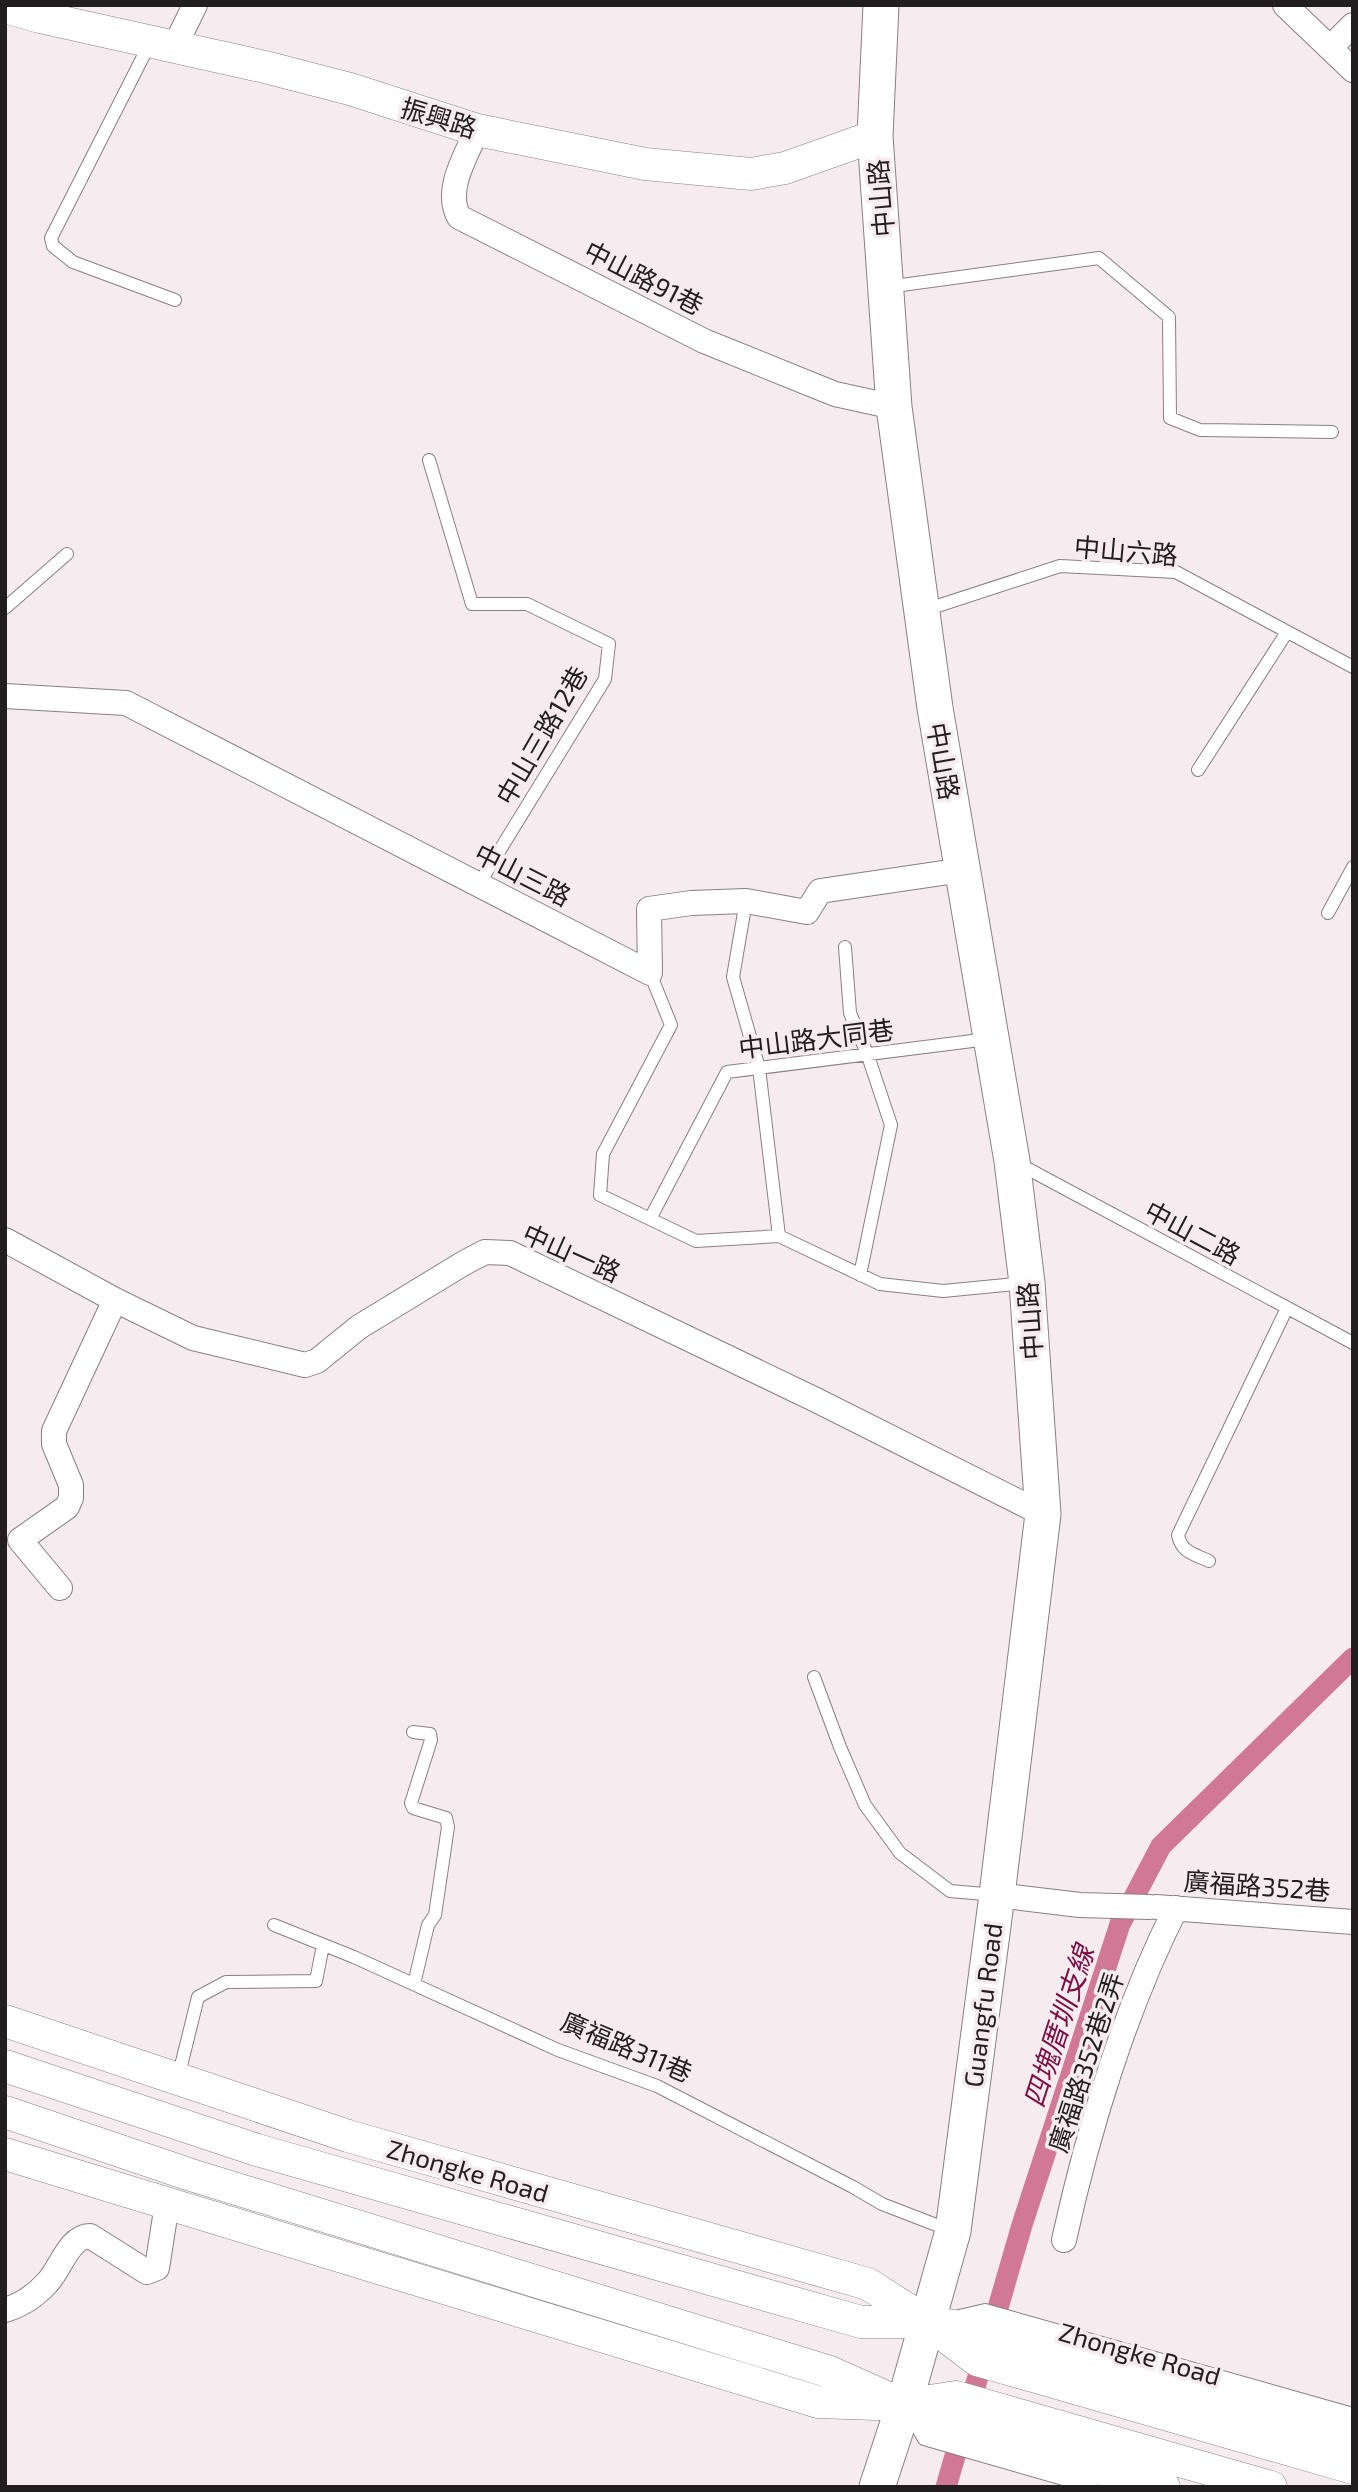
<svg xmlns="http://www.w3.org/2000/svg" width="1358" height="2492" viewBox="0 0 1358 2492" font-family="'Exo 2','Noto Sans TC',sans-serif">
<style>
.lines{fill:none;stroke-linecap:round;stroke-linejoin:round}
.canal{stroke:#d17897;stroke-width:21}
.service-casing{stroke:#897f82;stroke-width:14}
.minor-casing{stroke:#897f82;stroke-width:26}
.tertiary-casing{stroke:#897f82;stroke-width:33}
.secondary-casing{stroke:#897f82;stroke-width:37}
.service{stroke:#fff;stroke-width:12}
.minor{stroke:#fff;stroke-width:24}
.tertiary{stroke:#fff;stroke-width:32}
.secondary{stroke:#fff;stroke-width:35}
.labels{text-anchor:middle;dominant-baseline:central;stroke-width:7;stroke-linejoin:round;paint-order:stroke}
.street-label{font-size:26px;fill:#221e1f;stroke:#f6ecef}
.water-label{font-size:28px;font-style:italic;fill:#7b0f43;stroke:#f6ecef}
</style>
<rect width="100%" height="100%" fill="#f6ecef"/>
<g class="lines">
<!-- canal -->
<path class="canal" d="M 946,2487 L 1022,2225 L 1120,1924 L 1161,1846 L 1353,1658"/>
<defs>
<path id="service" d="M 150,43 L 51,238 L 53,246 L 73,262 L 175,300
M 887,287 L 1099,258 L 1169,317 L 1170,418 L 1200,430 L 1332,432
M 429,460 L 472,604 L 527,604 L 609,644 L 605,679 L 479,884
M 5,608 L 67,554
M 925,610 L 1060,566 L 1176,572 L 1353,667
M 1198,770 L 1287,632
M 746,901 L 733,977 L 759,1068 L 779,1236
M 1328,913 L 1353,867
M 845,947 L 850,1013 L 868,1056 L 891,1125 L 860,1275
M 650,973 L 671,1025 L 603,1154 L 600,1195 L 696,1241 L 779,1236 L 880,1284 L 943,1291 L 1025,1283
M 1017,1163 L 1353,1343
M 650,1219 L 727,1072 L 988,1039
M 1209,1561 C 1194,1554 1181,1552 1178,1535 L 1287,1308
M 814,1677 L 840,1747 L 865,1805 L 900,1853 L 950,1891 L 996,1895
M 413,1732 L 430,1734 L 431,1740 L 411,1803 L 413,1808 L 446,1818 L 448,1827 L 435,1915 L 428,1925 L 414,1984
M 274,1925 L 354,1957 L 558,2050 L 657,2086 L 853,2187 L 882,2204 L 952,2231
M 178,2078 L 198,1997 L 226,1982 L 316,1981 L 323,1945
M 959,2316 L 985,2310 L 1353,2414
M 913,2420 L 924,2439 L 1091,2487"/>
<path id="minor" d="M 1285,5 L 1353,70
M 174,48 L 195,5
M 1330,48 L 1353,25
M 477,130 C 466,156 444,190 459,217 L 704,341 L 835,394 L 894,407
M 5,696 L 126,703 L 650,973 L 649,909 L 691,903 L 746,901 L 807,912 L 820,891 L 963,870
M 5,1240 L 115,1300 L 193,1338 L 305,1365 L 317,1361 L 359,1327 L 464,1263 L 485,1252 L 510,1253 L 816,1400 L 1043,1514
M 60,1588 L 20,1540 L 67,1507 L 71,1498 L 71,1485 L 54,1444 L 54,1431 L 115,1300
M 997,1895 L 1080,1905 L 1149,1907
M 1156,1907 L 1353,1922
M 1064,2240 C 1088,2130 1125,2009 1176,1908
M 5,2310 C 22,2305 35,2296 47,2283 C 60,2270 69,2236 90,2236 L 147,2272 L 157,2268 L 167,2204"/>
<path id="tertiary" d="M 5,7 L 40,17 L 265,67 L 350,89 L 477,130 L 645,164 L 751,174 L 785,168 L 875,136
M 5,2021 L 348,2136 L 868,2284 L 927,2322 L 977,2360 L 1353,2468
M 5,2066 L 257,2150 L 861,2322 L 927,2322 L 987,2331 L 1353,2435
M 5,2112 L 188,2174 L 830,2372 L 904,2405 L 956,2397 L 1271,2487
M 5,2154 L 818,2402 L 904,2405 L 934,2422 L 1164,2487"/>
<path id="secondary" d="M 877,2487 L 904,2405 L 953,2231 L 997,1895 L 1043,1514 L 1027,1283 L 1012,1161 L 935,708 L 894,407 L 875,136 L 881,5"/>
</defs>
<!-- service casing -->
<use href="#service" class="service-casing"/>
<!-- minor casing -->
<use href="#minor" class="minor-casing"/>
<!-- tertiary casing -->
<use href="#tertiary" class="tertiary-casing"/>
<!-- secondary casing -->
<use href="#secondary" class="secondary-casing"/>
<!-- service -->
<use href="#service" class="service"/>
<!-- minor -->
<use href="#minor" class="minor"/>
<!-- tertiary -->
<use href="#tertiary" class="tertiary"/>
<!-- secondary -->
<use href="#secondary" class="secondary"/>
</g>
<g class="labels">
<!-- street labels -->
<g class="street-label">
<text transform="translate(439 117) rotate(17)">振興路</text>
<text transform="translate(880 198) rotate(-95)">中山路</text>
<text transform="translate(644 277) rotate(27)">中山路91巷</text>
<text transform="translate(1126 550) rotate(5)">中山六路</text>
<text transform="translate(541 735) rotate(-60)">中山三路12巷</text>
<text transform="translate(944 761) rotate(80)">中山路</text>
<text transform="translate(523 874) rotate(27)">中山三路</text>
<text transform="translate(816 1038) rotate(-7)">中山路大同巷</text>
<text transform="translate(1193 1232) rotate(28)">中山二路</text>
<text transform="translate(572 1252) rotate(24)">中山一路</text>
<text transform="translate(1029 1321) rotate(-94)">中山路</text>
<text transform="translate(1257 1885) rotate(4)">廣福路352巷</text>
<text transform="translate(982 2005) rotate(-83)">Guangfu Road</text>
<text transform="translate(627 2046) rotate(23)">廣福路311巷</text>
<text transform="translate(1085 2062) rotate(-72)">廣福路352巷2弄</text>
<text transform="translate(468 2170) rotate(16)">Zhongke Road</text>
<text transform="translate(1140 2353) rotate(16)">Zhongke Road</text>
</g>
<!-- water labels -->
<g class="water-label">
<text transform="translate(1058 2026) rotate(-72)">四塊厝圳支線</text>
</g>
</g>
<!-- border -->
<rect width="1358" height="2492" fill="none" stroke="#221e1f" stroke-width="14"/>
</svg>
